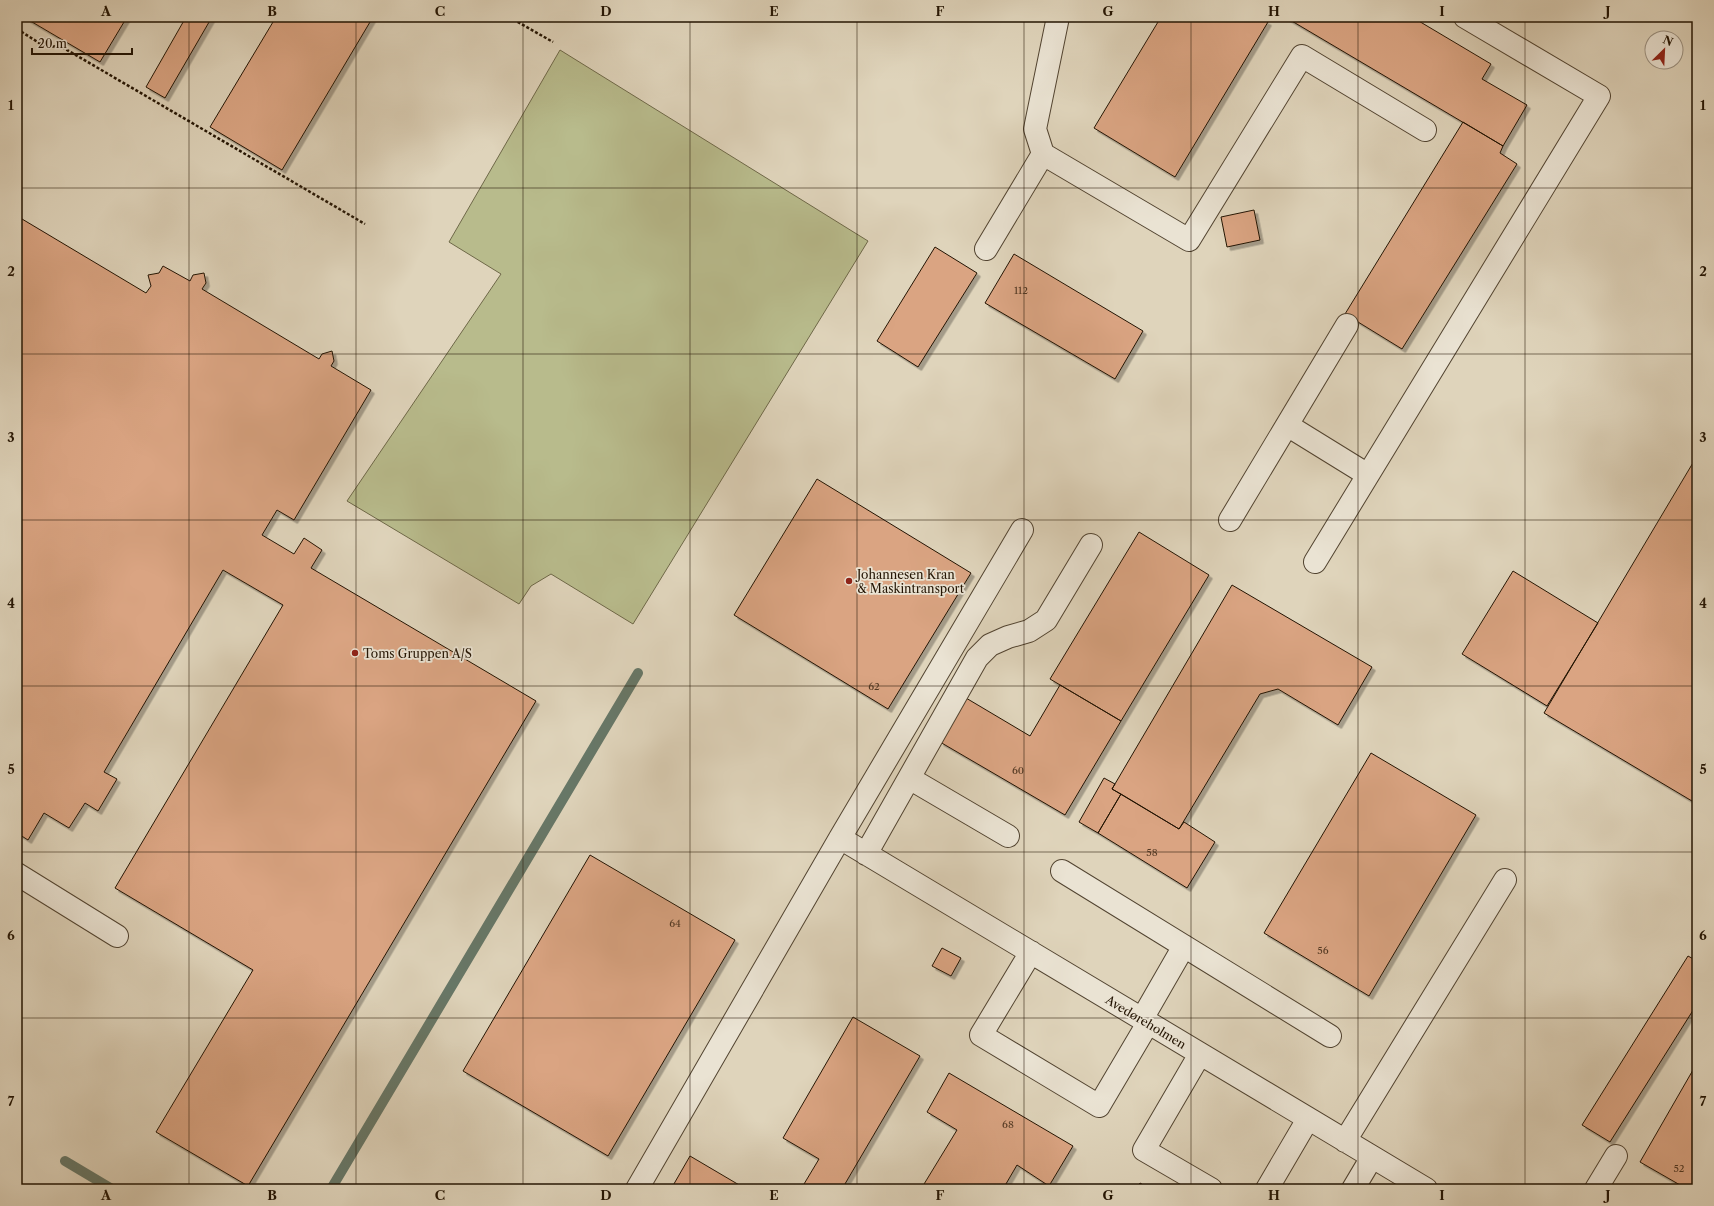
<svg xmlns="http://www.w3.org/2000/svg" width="1714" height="1206" viewBox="0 0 1714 1206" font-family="'Libre Caslon Text',serif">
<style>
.green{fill:#b8bb8c;stroke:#6e6848}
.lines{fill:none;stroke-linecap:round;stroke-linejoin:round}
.stream{stroke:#677767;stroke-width:10}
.building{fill:#daa482;stroke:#231403;filter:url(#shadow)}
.minor-casing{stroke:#524431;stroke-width:24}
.path{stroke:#231403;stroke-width:2.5;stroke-dasharray:3 2;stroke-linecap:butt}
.minor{stroke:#eae3d3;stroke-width:22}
.grid{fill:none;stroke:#231403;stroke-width:1;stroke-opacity:0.55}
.poi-dot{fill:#8f2418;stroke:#eae3d3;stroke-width:1.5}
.labels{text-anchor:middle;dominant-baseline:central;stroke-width:3.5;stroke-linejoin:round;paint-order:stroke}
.number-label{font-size:10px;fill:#513823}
.poi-label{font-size:12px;fill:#231403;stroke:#eae3d3;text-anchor:start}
.street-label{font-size:12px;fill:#231403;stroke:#eae3d3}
.neatline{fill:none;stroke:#231403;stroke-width:1.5}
.grid-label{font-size:13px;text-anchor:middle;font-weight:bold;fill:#231403}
</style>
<defs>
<filter id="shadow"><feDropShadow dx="3.5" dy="3.5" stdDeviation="0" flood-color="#0004"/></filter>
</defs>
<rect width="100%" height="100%" fill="#dfd4bb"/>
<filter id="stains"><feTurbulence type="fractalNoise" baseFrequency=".005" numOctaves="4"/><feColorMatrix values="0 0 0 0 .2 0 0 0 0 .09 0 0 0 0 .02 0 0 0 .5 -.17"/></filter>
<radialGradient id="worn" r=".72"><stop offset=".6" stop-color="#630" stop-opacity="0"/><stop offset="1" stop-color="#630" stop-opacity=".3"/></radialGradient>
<!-- green -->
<path class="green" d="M 560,50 L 868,241 L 633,624 L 551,574 L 531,586 L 519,604 L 347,501 L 501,274 L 449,242 Z"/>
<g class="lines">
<!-- stream -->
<path class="stream" d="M 65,1161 L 112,1189
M 331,1189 L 638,673"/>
</g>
<!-- building -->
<path class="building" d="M 28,17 L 127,17 L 100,62 L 27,19 Z
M 186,17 L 212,17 L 165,98 L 146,87 Z
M 276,17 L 373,17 L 282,170 L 210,127 Z
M 1161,17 L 1257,17 L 1268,22 L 1175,177 L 1094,128 Z
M 1285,17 L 1412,17 L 1491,64 L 1482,79 L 1527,105 L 1503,146 Z
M 1463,122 L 1503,146 L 1500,153 L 1517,164 L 1402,349 L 1345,314 Z
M 1254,210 L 1260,240 L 1227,247 L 1221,217 Z
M 17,216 L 146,293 L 151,286 L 148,275 L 159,273 L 163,266 L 190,281 L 193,275 L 204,273 L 206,283 L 202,289 L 319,359 L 322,354 L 332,351 L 334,361 L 331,366 L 371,390 L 294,520 L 277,510 L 262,535 L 294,554 L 304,538 L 322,550 L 311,568 L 536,701 L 248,1186 L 156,1132 L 253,970 L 115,888 L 283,605 L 223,570 L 104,772 L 117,779 L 98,811 L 85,803 L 69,828 L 44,813 L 28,840 L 17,833 Z
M 935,247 L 977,273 L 918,367 L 877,341 Z
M 1014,254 L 1143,331 L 1115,379 L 985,303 Z
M 1697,456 L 1697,804 L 1544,713 Z
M 817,479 L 971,573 L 888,709 L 734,615 Z
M 1139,532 L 1209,575 L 1121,721 L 1050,679 Z
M 1513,571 L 1598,623 L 1547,706 L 1462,654 Z
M 1232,585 L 1372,667 L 1338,725 L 1278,689 L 1260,694 L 1179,829 L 1112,789 Z
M 1060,685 L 1121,721 L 1065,815 L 940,742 L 966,698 L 1030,736 Z
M 1371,753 L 1476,815 L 1369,996 L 1264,933 Z
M 1104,778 L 1115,784 L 1112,789 L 1121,794 L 1098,833 L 1079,822 Z
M 1121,794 L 1179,829 L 1184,822 L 1215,842 L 1187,888 L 1098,833 Z
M 590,855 L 735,940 L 608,1156 L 463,1071 Z
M 942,948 L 961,958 L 951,976 L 932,966 Z
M 1688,956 L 1697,961 L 1697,1004 L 1610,1142 L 1582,1125 Z
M 853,1017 L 920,1056 L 842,1189 L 801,1189 L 819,1159 L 783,1138 Z
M 1697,1063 L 1697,1189 L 1687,1189 L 1640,1162 Z
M 949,1073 L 1073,1146 L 1049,1186 L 1017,1165 L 1003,1189 L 921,1189 L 957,1130 L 927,1112 Z
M 690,1156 L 746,1189 L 671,1189 Z
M 1140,1183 L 1150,1189 L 1136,1189 Z"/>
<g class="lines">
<defs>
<path id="minor" d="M 1043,154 L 1189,240 L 1302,56 L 1425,130
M 986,249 L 1043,154 L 1035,129 L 1058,17
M 1287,425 L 1368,475
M 1230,520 L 1347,325
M 1315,562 L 1599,96 L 1465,17
M 909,778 L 1008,836
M 840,838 L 1426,1189
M 866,854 L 977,658 L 990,645 L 1008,637 L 1029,631 L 1046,620 L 1091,545
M 1062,871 L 1330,1036
M 17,874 L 117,936
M 1031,952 L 981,1035 L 1099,1106 L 1148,1023
M 1142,1019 L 1184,946
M 1200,1054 L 1144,1150 L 1211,1189
M 1345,1141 L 1505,880
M 637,1189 L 840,838 L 1022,530
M 1267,1189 L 1308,1119
M 1353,1189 L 1372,1157
M 1596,1189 L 1616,1156"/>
</defs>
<!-- minor casing -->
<use href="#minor" class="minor-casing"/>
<!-- path -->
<path class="path" d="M 509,17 L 553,42
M 17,29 L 44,46 L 62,47 L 365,224"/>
<!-- minor -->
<use href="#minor" class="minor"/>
</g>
<!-- grid -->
<path class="grid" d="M 189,17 L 189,1189M 356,17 L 356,1189M 523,17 L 523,1189M 690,17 L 690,1189M 857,17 L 857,1189M 1024,17 L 1024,1189M 1191,17 L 1191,1189M 1358,17 L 1358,1189M 1525,17 L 1525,1189M 17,188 L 1697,188M 17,354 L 1697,354M 17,520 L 1697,520M 17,686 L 1697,686M 17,852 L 1697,852M 17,1018 L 1697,1018"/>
<!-- markers -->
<g class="poi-dot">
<circle cx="849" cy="581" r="4"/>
<circle cx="355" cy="653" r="4"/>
</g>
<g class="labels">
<!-- number labels -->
<g class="number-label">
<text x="1021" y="290">112</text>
<text x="874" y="686">62</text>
<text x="1018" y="770">60</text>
<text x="1152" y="852">58</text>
<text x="675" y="923">64</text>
<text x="1323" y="950">56</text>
<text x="1008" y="1124">68</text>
<text x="1679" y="1168">52</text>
</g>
<!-- poi labels -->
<g class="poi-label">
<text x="857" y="574">Johannesen Kran<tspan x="857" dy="14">&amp; Maskintransport</tspan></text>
<text x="363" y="653">Toms Gruppen A/S</text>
</g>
<!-- street labels -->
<g class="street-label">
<text transform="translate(1146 1022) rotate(31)">Avedøreholmen</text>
</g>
</g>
<!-- margin -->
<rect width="1714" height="1206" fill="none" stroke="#dfd4bb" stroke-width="44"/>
<!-- north arrow -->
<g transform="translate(1664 50) rotate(24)"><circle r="19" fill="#eae3d3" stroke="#9a9080"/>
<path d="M0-3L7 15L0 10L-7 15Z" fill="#8f2418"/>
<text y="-6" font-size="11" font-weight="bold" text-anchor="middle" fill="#231403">N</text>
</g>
<!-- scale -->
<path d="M32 48v6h100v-6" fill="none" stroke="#231403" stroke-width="2"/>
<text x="38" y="48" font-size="12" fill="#231403" stroke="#eae3d3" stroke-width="3" paint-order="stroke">20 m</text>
<rect x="22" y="22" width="1670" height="1162" class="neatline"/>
<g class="grid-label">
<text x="106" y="16">A</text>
<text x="272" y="16">B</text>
<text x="440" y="16">C</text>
<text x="606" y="16">D</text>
<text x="774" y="16">E</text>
<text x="940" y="16">F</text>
<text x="1108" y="16">G</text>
<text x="1274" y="16">H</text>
<text x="1442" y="16">I</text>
<text x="1608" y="16">J</text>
<text x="11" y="110">1</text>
<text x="1703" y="110">1</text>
<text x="11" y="276">2</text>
<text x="1703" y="276">2</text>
<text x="11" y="442">3</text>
<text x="1703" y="442">3</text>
<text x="11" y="608">4</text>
<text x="1703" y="608">4</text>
<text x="11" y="774">5</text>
<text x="1703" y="774">5</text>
<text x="11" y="940">6</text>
<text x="1703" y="940">6</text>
<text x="11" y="1106">7</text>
<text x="1703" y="1106">7</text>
<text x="106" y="1200">A</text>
<text x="272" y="1200">B</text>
<text x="440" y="1200">C</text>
<text x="606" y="1200">D</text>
<text x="774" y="1200">E</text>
<text x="940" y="1200">F</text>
<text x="1108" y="1200">G</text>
<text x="1274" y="1200">H</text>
<text x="1442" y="1200">I</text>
<text x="1608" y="1200">J</text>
</g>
<rect width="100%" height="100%" filter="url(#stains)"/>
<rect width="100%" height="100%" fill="url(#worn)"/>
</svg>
